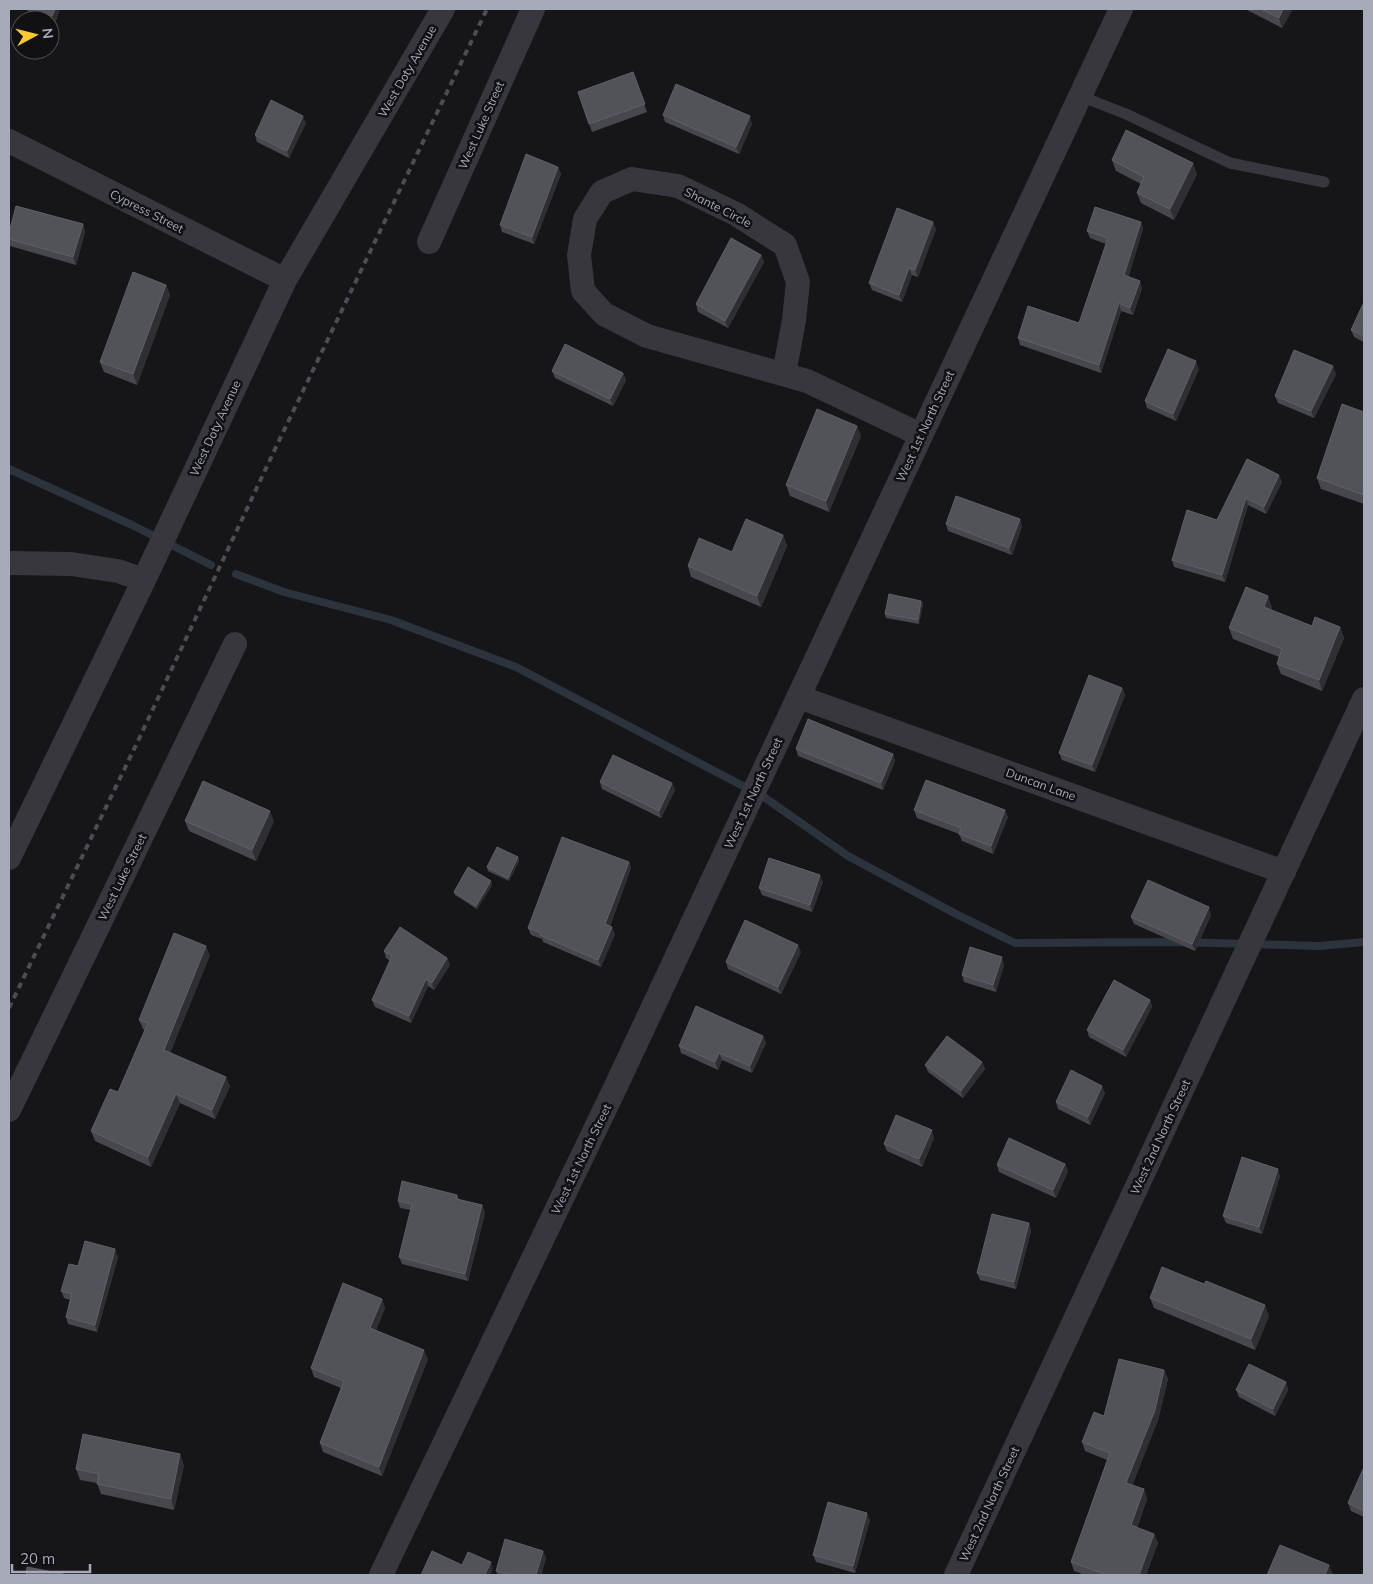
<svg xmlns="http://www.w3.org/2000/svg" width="1373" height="1584" viewBox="0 0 1373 1584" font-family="Mulish,sans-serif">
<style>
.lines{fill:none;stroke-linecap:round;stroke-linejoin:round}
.stream{stroke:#2b333d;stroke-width:8}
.service{stroke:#37373d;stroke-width:11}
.minor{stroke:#37373d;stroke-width:24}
.rail{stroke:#4c4d54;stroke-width:4;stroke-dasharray:6 5;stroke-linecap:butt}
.wall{fill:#47474d}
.shaded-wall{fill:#2f2f33}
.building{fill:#525259;stroke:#5f6068}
.labels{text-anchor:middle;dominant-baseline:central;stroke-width:5;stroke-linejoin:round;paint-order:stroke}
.street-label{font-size:12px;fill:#a7abb9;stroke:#111113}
</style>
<rect width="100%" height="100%" fill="#161618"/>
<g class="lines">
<!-- stream -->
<path class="stream" d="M 9,469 L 132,525 L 211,565
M 236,574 L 284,592 L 391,620 L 516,667 L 764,797 L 848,856 L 956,914 L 1015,943 L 1182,942 L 1319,946 L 1364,942"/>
<!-- service -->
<path class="service" d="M 1080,96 L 1126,114 L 1230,163 L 1324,182"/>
<!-- minor -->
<path class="minor" d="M 9,141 L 285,280
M 429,242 L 533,9
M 784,374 L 794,320 L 798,282 L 785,245 L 736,214 L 678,186 L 632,179 L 602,192 L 585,219 L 579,255 L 583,291 L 604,314 L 647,336 L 807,381 L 921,435
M 9,563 L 71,564 L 118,571 L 144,580
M 799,697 L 1284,872
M 9,858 L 144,580 L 285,280 L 443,9
M 9,1110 L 235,644
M 381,1575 L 615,1088 L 1121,9
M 956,1575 L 1364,699"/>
<!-- rail -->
<path class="rail" d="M 9,1008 L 137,743 L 276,447 L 487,9"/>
</g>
<!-- wall -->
<path class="wall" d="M 27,9 L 60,9 L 55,23 L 50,21 L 50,20 L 47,20 L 29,13 Z
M 1245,9 L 1293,9 L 1282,28 Z
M 633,72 L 647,112 L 592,132 L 578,92 Z
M 663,115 L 752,124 L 739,154 L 665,122 Z
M 306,123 L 289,158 L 257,142 L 255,135 Z
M 1112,160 L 1197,174 L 1174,220 L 1141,203 L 1137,193 L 1141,184 L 1116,171 Z
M 558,167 L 561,174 L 534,244 L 502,232 L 500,225 Z
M 1141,222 L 1143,229 L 1128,277 L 1142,288 L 1133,315 L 1121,311 L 1101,373 L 1020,345 L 1018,338 L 1079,323 L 1106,244 L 1090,238 L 1087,231 Z
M 83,224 L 85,232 L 76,265 L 10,246 L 9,244 L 9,233 Z
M 936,229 L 918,277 L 912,275 L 902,302 L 872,290 L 869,283 Z
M 761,255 L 764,262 L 728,328 L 698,312 L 696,304 Z
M 166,285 L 170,295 L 137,385 L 104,372 L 100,362 Z
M 1364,302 L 1364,342 L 1354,337 L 1351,330 Z
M 1199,369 L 1176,421 L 1147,408 L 1145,401 Z
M 552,371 L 623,373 L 626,380 L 613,406 L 555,378 Z
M 1336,374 L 1314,418 L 1278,403 L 1275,396 Z
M 1364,412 L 1364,504 L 1321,489 L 1317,478 Z
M 861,436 L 829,512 L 790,496 L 786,485 Z
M 1247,459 L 1282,482 L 1266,514 L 1248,505 L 1225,582 L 1174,567 L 1172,560 L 1217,520 Z
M 946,524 L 1022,526 L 1012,555 L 948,531 Z
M 783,535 L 787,546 L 761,607 L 691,577 L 688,566 Z
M 921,601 L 923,604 L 919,624 L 886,618 L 885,614 Z
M 1272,607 L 1271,610 L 1312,626 L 1340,627 L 1344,638 L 1322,691 L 1281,674 L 1277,664 L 1279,657 L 1233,639 L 1229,628 Z
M 1122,688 L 1125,695 L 1095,772 L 1062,760 L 1059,753 Z
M 796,749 L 893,754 L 895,761 L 883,790 L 798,756 Z
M 600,782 L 672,783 L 675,790 L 661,818 L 602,789 Z
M 914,810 L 1008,817 L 993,854 L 962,841 L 959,834 L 917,818 Z
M 185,821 L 274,821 L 256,861 L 189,831 Z
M 518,857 L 519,861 L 509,881 L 488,871 L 487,867 Z
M 629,862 L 631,868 L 610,926 L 615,934 L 601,967 L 543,942 L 542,939 L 531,935 L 528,928 Z
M 823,882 L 812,912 L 762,895 L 759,888 Z
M 492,885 L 477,909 L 455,895 L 454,892 Z
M 1211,915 L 1195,951 L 1134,924 L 1131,917 Z
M 384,951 L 447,958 L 450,965 L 434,990 L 428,986 L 411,1023 L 375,1007 L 372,1000 L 390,961 L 386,958 Z
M 801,952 L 781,994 L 728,969 L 726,962 Z
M 210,955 L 170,1053 L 230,1086 L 215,1119 L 180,1103 L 151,1167 L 95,1141 L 91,1131 L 118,1092 L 145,1030 L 143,1029 L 139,1020 Z
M 1004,965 L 996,992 L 964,982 L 962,975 Z
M 1150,1000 L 1152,1007 L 1126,1057 L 1089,1037 L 1087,1030 Z
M 763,1036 L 766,1043 L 752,1073 L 722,1060 L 718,1070 L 681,1053 L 679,1046 Z
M 982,1062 L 985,1069 L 963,1098 L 928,1072 L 925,1065 Z
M 1105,1093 L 1090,1125 L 1058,1109 L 1056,1102 Z
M 934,1138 L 922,1167 L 887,1151 L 884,1144 Z
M 1065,1164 L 1068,1171 L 1056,1198 L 999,1172 L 997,1165 Z
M 1280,1176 L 1262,1234 L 1226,1223 L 1223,1216 Z
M 457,1195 L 459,1199 L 482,1205 L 485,1213 L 468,1281 L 402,1264 L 399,1257 L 411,1210 L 400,1208 L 398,1201 Z
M 1029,1223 L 1031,1231 L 1016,1289 L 980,1280 L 977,1273 Z
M 118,1257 L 97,1332 L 68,1324 L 66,1317 L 70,1300 L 64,1298 L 61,1291 L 78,1266 Z
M 1150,1298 L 1269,1316 L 1255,1350 L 1154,1308 Z
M 382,1299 L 385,1308 L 376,1330 L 428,1359 L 382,1476 L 323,1452 L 320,1443 L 341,1388 L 314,1377 L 311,1368 Z
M 1164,1370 L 1168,1379 L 1158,1420 L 1132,1485 L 1144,1489 L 1147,1499 L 1137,1528 L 1154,1534 L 1158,1543 L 1146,1575 L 1085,1575 L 1074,1571 L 1071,1562 L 1107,1460 L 1085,1451 L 1082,1442 L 1104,1416 Z
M 1286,1382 L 1288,1390 L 1275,1416 L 1239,1397 L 1236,1390 Z
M 184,1465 L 174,1510 L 101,1494 L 97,1483 L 80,1480 L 76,1469 Z
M 1364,1467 L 1364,1517 L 1351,1511 L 1348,1503 Z
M 870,1520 L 855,1573 L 816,1562 L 813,1555 Z
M 543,1551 L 546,1558 L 541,1575 L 498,1575 L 496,1571 Z"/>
<!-- shaded-wall -->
<path class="shaded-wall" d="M 55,9 L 60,9 L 55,23 L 52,16 Z
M 1283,9 L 1293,9 L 1282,28 L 1279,18 Z
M 303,116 L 306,123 L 289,158 L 287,151 Z
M 750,116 L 752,124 L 739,154 L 736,147 Z
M 1193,163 L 1197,174 L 1174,220 L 1170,209 Z
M 558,167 L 561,174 L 534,244 L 532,237 Z
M 933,222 L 936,229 L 918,277 L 915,270 Z
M 1141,222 L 1143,229 L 1127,283 L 1124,275 Z
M 83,224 L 85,232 L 76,265 L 73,257 Z
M 761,255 L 764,262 L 728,328 L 725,321 Z
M 909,268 L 912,275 L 902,302 L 899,295 Z
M 1140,281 L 1142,288 L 1133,315 L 1130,308 Z
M 166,285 L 170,295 L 137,385 L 133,374 Z
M 1119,303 L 1121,311 L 1101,373 L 1099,365 Z
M 1196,361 L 1199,369 L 1176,421 L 1173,414 Z
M 1333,366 L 1336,374 L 1314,418 L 1311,411 Z
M 623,373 L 626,380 L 613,406 L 610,399 Z
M 857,426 L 861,436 L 829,512 L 826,501 Z
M 1279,475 L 1282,482 L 1266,514 L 1264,507 Z
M 1246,498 L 1248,505 L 1225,582 L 1222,575 Z
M 1020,519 L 1022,526 L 1012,555 L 1009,548 Z
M 783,535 L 787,546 L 761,607 L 757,596 Z
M 1268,596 L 1272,607 L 1268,617 L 1264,607 Z
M 921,601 L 923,604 L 919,624 L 918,620 Z
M 1340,627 L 1344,638 L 1322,691 L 1319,680 Z
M 1122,688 L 1125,695 L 1095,772 L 1092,765 Z
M 893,754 L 895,761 L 883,790 L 881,783 Z
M 672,783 L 675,790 L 661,818 L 659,811 Z
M 1005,810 L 1008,817 L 993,854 L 991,846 Z
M 270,811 L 274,821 L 256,861 L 252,850 Z
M 518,857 L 519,861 L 509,881 L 508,878 Z
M 629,862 L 631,868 L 608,931 L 605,924 Z
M 820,875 L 823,882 L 812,912 L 810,905 Z
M 491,881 L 492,885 L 477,909 L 476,906 Z
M 1209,907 L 1211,915 L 1195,951 L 1192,944 Z
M 612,927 L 615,934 L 601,967 L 598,960 Z
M 798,945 L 801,952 L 781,994 L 778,987 Z
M 206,946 L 210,955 L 168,1059 L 164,1050 Z
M 1002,957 L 1004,965 L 996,992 L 993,985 Z
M 447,958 L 450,965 L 434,990 L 432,983 Z
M 426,979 L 428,986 L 411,1023 L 409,1016 Z
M 1150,1000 L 1152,1007 L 1126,1057 L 1123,1050 Z
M 763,1036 L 766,1043 L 752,1073 L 750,1066 Z
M 719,1053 L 722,1060 L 718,1070 L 715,1062 Z
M 982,1062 L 985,1069 L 963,1098 L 961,1091 Z
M 226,1077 L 230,1086 L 215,1119 L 212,1110 Z
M 1102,1086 L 1105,1093 L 1090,1125 L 1088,1117 Z
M 176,1094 L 180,1103 L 151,1167 L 148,1157 Z
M 932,1130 L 934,1138 L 922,1167 L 919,1159 Z
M 1065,1164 L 1068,1171 L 1056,1198 L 1053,1190 Z
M 1278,1169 L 1280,1176 L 1262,1234 L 1259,1227 Z
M 482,1205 L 485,1213 L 468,1281 L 465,1274 Z
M 1029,1223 L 1031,1231 L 1016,1289 L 1014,1282 Z
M 115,1249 L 118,1257 L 97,1332 L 95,1325 Z
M 382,1299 L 385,1308 L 373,1337 L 370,1328 Z
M 1265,1305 L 1269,1316 L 1255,1350 L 1251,1339 Z
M 424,1350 L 428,1359 L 382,1476 L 379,1467 Z
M 1164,1370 L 1168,1379 L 1158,1420 L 1130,1492 L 1126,1483 Z
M 1286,1382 L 1288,1390 L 1275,1416 L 1273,1409 Z
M 180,1454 L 184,1465 L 174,1510 L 171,1499 Z
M 1144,1489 L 1147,1499 L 1134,1535 L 1131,1525 Z
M 867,1513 L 870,1520 L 855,1573 L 853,1566 Z
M 1154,1534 L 1158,1543 L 1146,1575 L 1139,1575 Z
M 543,1551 L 546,1558 L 541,1575 L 536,1575 Z
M 491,1562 L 493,1569 L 490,1575 L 485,1575 Z
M 1329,1565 L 1333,1575 L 1325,1575 Z"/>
<!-- building -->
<path class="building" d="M 34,9 L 55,9 L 52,16 Z
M 1261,9 L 1283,9 L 1279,18 Z
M 633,72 L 645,104 L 589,124 L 578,92 Z
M 676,84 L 750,116 L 736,147 L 663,115 Z
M 271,100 L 303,116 L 287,151 L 255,135 Z
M 1126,130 L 1193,163 L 1170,209 L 1137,193 L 1144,177 L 1112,160 Z
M 526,154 L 558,167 L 532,237 L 500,225 Z
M 16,206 L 83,224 L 73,257 L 9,239 L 9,233 Z
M 1095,207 L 1141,222 L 1124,275 L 1140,281 L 1130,308 L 1119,303 L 1099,365 L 1018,338 L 1028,306 L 1079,323 L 1108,238 L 1087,231 Z
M 897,208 L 933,222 L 915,270 L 909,268 L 899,295 L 869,283 Z
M 731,238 L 761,255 L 725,321 L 696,304 Z
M 133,272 L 166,285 L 133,374 L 100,362 Z
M 1364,302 L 1364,336 L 1351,330 Z
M 565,344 L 623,373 L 610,399 L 552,371 Z
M 1168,349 L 1196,361 L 1173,414 L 1145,401 Z
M 1294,350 L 1333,366 L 1311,411 L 1275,396 Z
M 1342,404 L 1364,412 L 1364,495 L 1317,478 Z
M 817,409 L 857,426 L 826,501 L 786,485 Z
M 1247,459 L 1279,475 L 1264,507 L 1246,498 L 1222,575 L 1172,560 L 1187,510 L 1217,520 Z
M 956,496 L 1020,519 L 1009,548 L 946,524 Z
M 746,519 L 783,535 L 757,596 L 688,566 L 699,538 L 732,552 Z
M 1246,587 L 1268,596 L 1264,607 L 1312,626 L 1315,617 L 1340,627 L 1319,680 L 1277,664 L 1282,649 L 1229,628 Z
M 889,594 L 921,601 L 918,620 L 885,614 Z
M 1089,675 L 1122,688 L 1092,765 L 1059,753 Z
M 808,719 L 893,754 L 881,783 L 796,749 Z
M 613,755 L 672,783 L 659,811 L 600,782 Z
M 926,780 L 1005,810 L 991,846 L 959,834 L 961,828 L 914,810 Z
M 203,781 L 270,811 L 252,850 L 185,821 Z
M 562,837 L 629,862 L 605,924 L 612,927 L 598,960 L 540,935 L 541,933 L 528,928 Z
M 497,847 L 518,857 L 508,878 L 487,867 Z
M 769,858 L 820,875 L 810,905 L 759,888 Z
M 468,867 L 491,881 L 476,906 L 454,892 Z
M 1148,880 L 1209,907 L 1192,944 L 1131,917 Z
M 745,920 L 798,945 L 778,987 L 726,962 Z
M 400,927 L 447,958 L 432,983 L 426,979 L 409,1016 L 372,1000 L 392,956 L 384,951 Z
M 174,933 L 206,946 L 164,1050 L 226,1077 L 212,1110 L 176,1094 L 148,1157 L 91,1131 L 110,1089 L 118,1092 L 148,1023 L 139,1020 Z
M 970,947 L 1002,957 L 993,985 L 962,975 Z
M 1114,980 L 1150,1000 L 1123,1050 L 1087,1030 Z
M 696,1006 L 763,1036 L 750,1066 L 719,1053 L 715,1062 L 679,1046 Z
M 947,1036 L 982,1062 L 961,1091 L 925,1065 Z
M 1071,1070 L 1102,1086 L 1088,1117 L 1056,1102 Z
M 896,1115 L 932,1130 L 919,1159 L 884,1144 Z
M 1009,1138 L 1065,1164 L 1053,1190 L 997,1165 Z
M 1242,1157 L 1278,1169 L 1259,1227 L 1223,1216 Z
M 402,1181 L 457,1195 L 456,1199 L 482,1205 L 465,1274 L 399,1257 L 412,1204 L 398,1201 Z
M 992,1214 L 1029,1223 L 1014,1282 L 977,1273 Z
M 85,1241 L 115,1249 L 95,1325 L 66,1317 L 72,1294 L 61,1291 L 69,1264 L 78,1266 Z
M 1162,1267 L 1204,1284 L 1206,1281 L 1265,1305 L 1251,1339 L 1150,1298 Z
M 343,1283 L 382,1299 L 370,1328 L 424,1350 L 379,1467 L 320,1443 L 344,1381 L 311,1368 Z
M 1119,1359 L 1164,1370 L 1155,1410 L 1126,1483 L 1144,1489 L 1131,1525 L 1154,1534 L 1139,1575 L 1107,1575 L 1071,1562 L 1110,1453 L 1082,1442 L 1094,1412 L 1104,1416 Z
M 1249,1364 L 1286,1382 L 1273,1409 L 1236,1390 Z
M 83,1434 L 180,1454 L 171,1499 L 97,1484 L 99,1474 L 76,1469 Z
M 1364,1467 L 1364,1511 L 1348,1503 Z
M 828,1502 L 867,1513 L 853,1566 L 813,1555 Z
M 505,1539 L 543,1551 L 536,1575 L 512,1575 L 496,1571 Z
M 1280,1545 L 1329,1565 L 1325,1575 L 1267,1575 Z
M 432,1551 L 462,1565 L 468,1552 L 491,1562 L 485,1575 L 421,1575 Z
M 27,1567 L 68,1575 L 26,1575 Z"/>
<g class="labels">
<!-- street labels -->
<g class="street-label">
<text transform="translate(407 71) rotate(-60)">West Doty Avenue</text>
<text transform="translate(481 125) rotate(-66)">West Luke Street</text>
<text transform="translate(718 207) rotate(27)">Shante Circle</text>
<text transform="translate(147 211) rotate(27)">Cypress Street</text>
<text transform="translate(925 426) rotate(-65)">West 1st North Street</text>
<text transform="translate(215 428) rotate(-65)">West Doty Avenue</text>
<text transform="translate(1041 784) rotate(20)">Duncan Lane</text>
<text transform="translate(753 793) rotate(-65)">West 1st North Street</text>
<text transform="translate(122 877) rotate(-64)">West Luke Street</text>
<text transform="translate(1160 1137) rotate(-65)">West 2nd North Street</text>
<text transform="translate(581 1159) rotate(-64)">West 1st North Street</text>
<text transform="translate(989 1504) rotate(-65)">West 2nd North Street</text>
</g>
</g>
<!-- border -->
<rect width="1373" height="1584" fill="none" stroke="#a7abb9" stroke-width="20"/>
<!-- north arrow -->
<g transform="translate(35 35) rotate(83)"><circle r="24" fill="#111113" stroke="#4d4f55"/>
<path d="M0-4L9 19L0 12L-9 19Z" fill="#fac92c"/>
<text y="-8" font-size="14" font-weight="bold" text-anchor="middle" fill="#a7abb9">N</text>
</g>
<!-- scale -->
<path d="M12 1564v8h78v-8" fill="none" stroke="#a7abb9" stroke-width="2.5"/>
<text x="20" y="1564" font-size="15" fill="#a7abb9" stroke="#111113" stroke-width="4" paint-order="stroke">20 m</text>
</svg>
